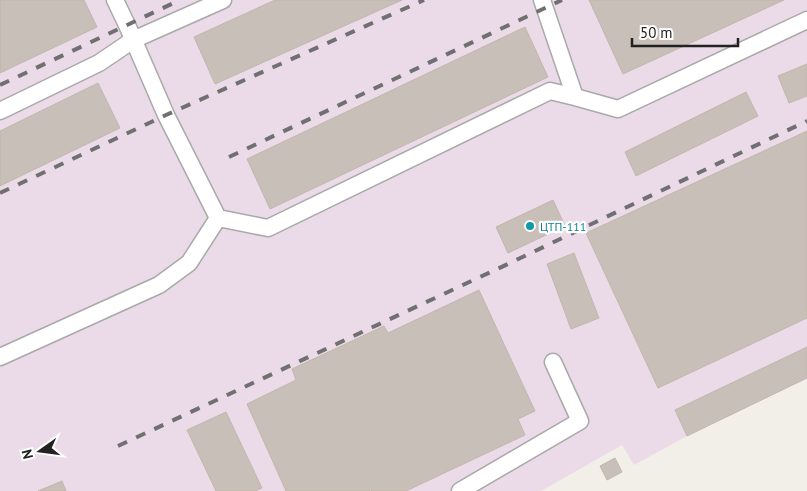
<svg xmlns="http://www.w3.org/2000/svg" width="807" height="491" viewBox="0 0 807 491" font-family="'PT Sans',sans-serif">
<style>
.industrial{fill:#ebdbe8}
.building{fill:#c7bfb8;stroke:#c4b6ab}
.lines{fill:none;stroke-linecap:round;stroke-linejoin:round}
.minor-casing{stroke:#a9a9a9;stroke-width:19}
.minor{stroke:#fff;stroke-width:16}
.rail{stroke:#707070;stroke-width:4;stroke-dasharray:10 10;stroke-linecap:butt}
.culture-dot{fill:#0f9aa8;stroke:#fff;stroke-width:2}
.labels{text-anchor:middle;dominant-baseline:central;stroke-width:4.5;stroke-linejoin:round;paint-order:stroke}
.culture-label{font-size:12px;fill:#0d838f;stroke:#fff;text-anchor:start}
</style>
<rect width="100%" height="100%" fill="#f2efe9"/>
<!-- industrial -->
<path class="industrial" d="M 0,0 L 807,0 L 807,378 L 687,436 L 634,465 L 622,445 L 541,491 L 0,491 Z"/>
<!-- building -->
<path class="building" d="M 0,0 L 84,0 L 97,27 L 0,73 Z
M 275,0 L 402,0 L 215,84 L 194,37 Z
M 589,0 L 784,0 L 623,74 Z
M 525,27 L 548,77 L 270,209 L 247,159 Z
M 807,64 L 807,96 L 789,103 L 778,76 Z
M 98,83 L 120,128 L 0,186 L 0,131 Z
M 746,92 L 758,116 L 636,176 L 625,152 Z
M 807,131 L 807,318 L 658,388 L 586,233 Z
M 553,200 L 565,226 L 508,253 L 496,227 Z
M 574,253 L 599,318 L 571,329 L 547,264 Z
M 479,290 L 535,411 L 518,419 L 525,435 L 406,491 L 372,491 L 371,490 L 368,491 L 286,491 L 247,404 L 296,380 L 292,369 L 384,326 L 388,333 Z
M 807,347 L 807,378 L 687,436 L 675,410 Z
M 226,412 L 262,488 L 255,491 L 216,491 L 187,430 Z
M 615,458 L 622,472 L 607,480 L 600,466 Z
M 62,481 L 66,491 L 38,491 Z"/>
<g class="lines">
<defs>
<path id="minor" d="M 115,0 L 127,25 L 166,115 L 218,218 L 268,228 L 550,91 L 575,97
M 542,0 L 575,97 L 618,109 L 807,20
M 0,111 L 99,63 L 133,40 L 223,0
M 0,357 L 159,285 L 189,263 L 218,218
M 460,491 L 580,421 L 553,362"/>
</defs>
<!-- minor casing -->
<use href="#minor" class="minor-casing"/>
<!-- minor -->
<use href="#minor" class="minor"/>
<!-- rail -->
<path class="rail" d="M 0,85 L 180,0
M 229,157 L 562,0
M 0,193 L 166,115 L 424,0
M 118,446 L 510,263 L 807,121"/>
</g>
<!-- markers -->
<circle class="culture-dot" cx="530" cy="226" r="5"/>
<g class="labels">
<!-- culture labels -->
<g class="culture-label">
<text x="540" y="226">ЦТП-111</text>
</g>
</g>
<!-- north arrow -->
<g transform="translate(40 451) rotate(256)" stroke="#ffffff" stroke-width="4" paint-order="stroke">
<path d="M0-4L9 19L0 12L-9 19Z" fill="#222222"/>
<text y="-8" font-size="14" font-weight="bold" text-anchor="middle" fill="#222222">N</text>
</g>
<!-- scale -->
<path d="M632 38v8h106v-8" fill="none" stroke="#222222" stroke-width="2.5"/>
<text x="640" y="38" font-size="15" fill="#222222" stroke="#ffffff" stroke-width="4" paint-order="stroke">50 m</text>
</svg>
